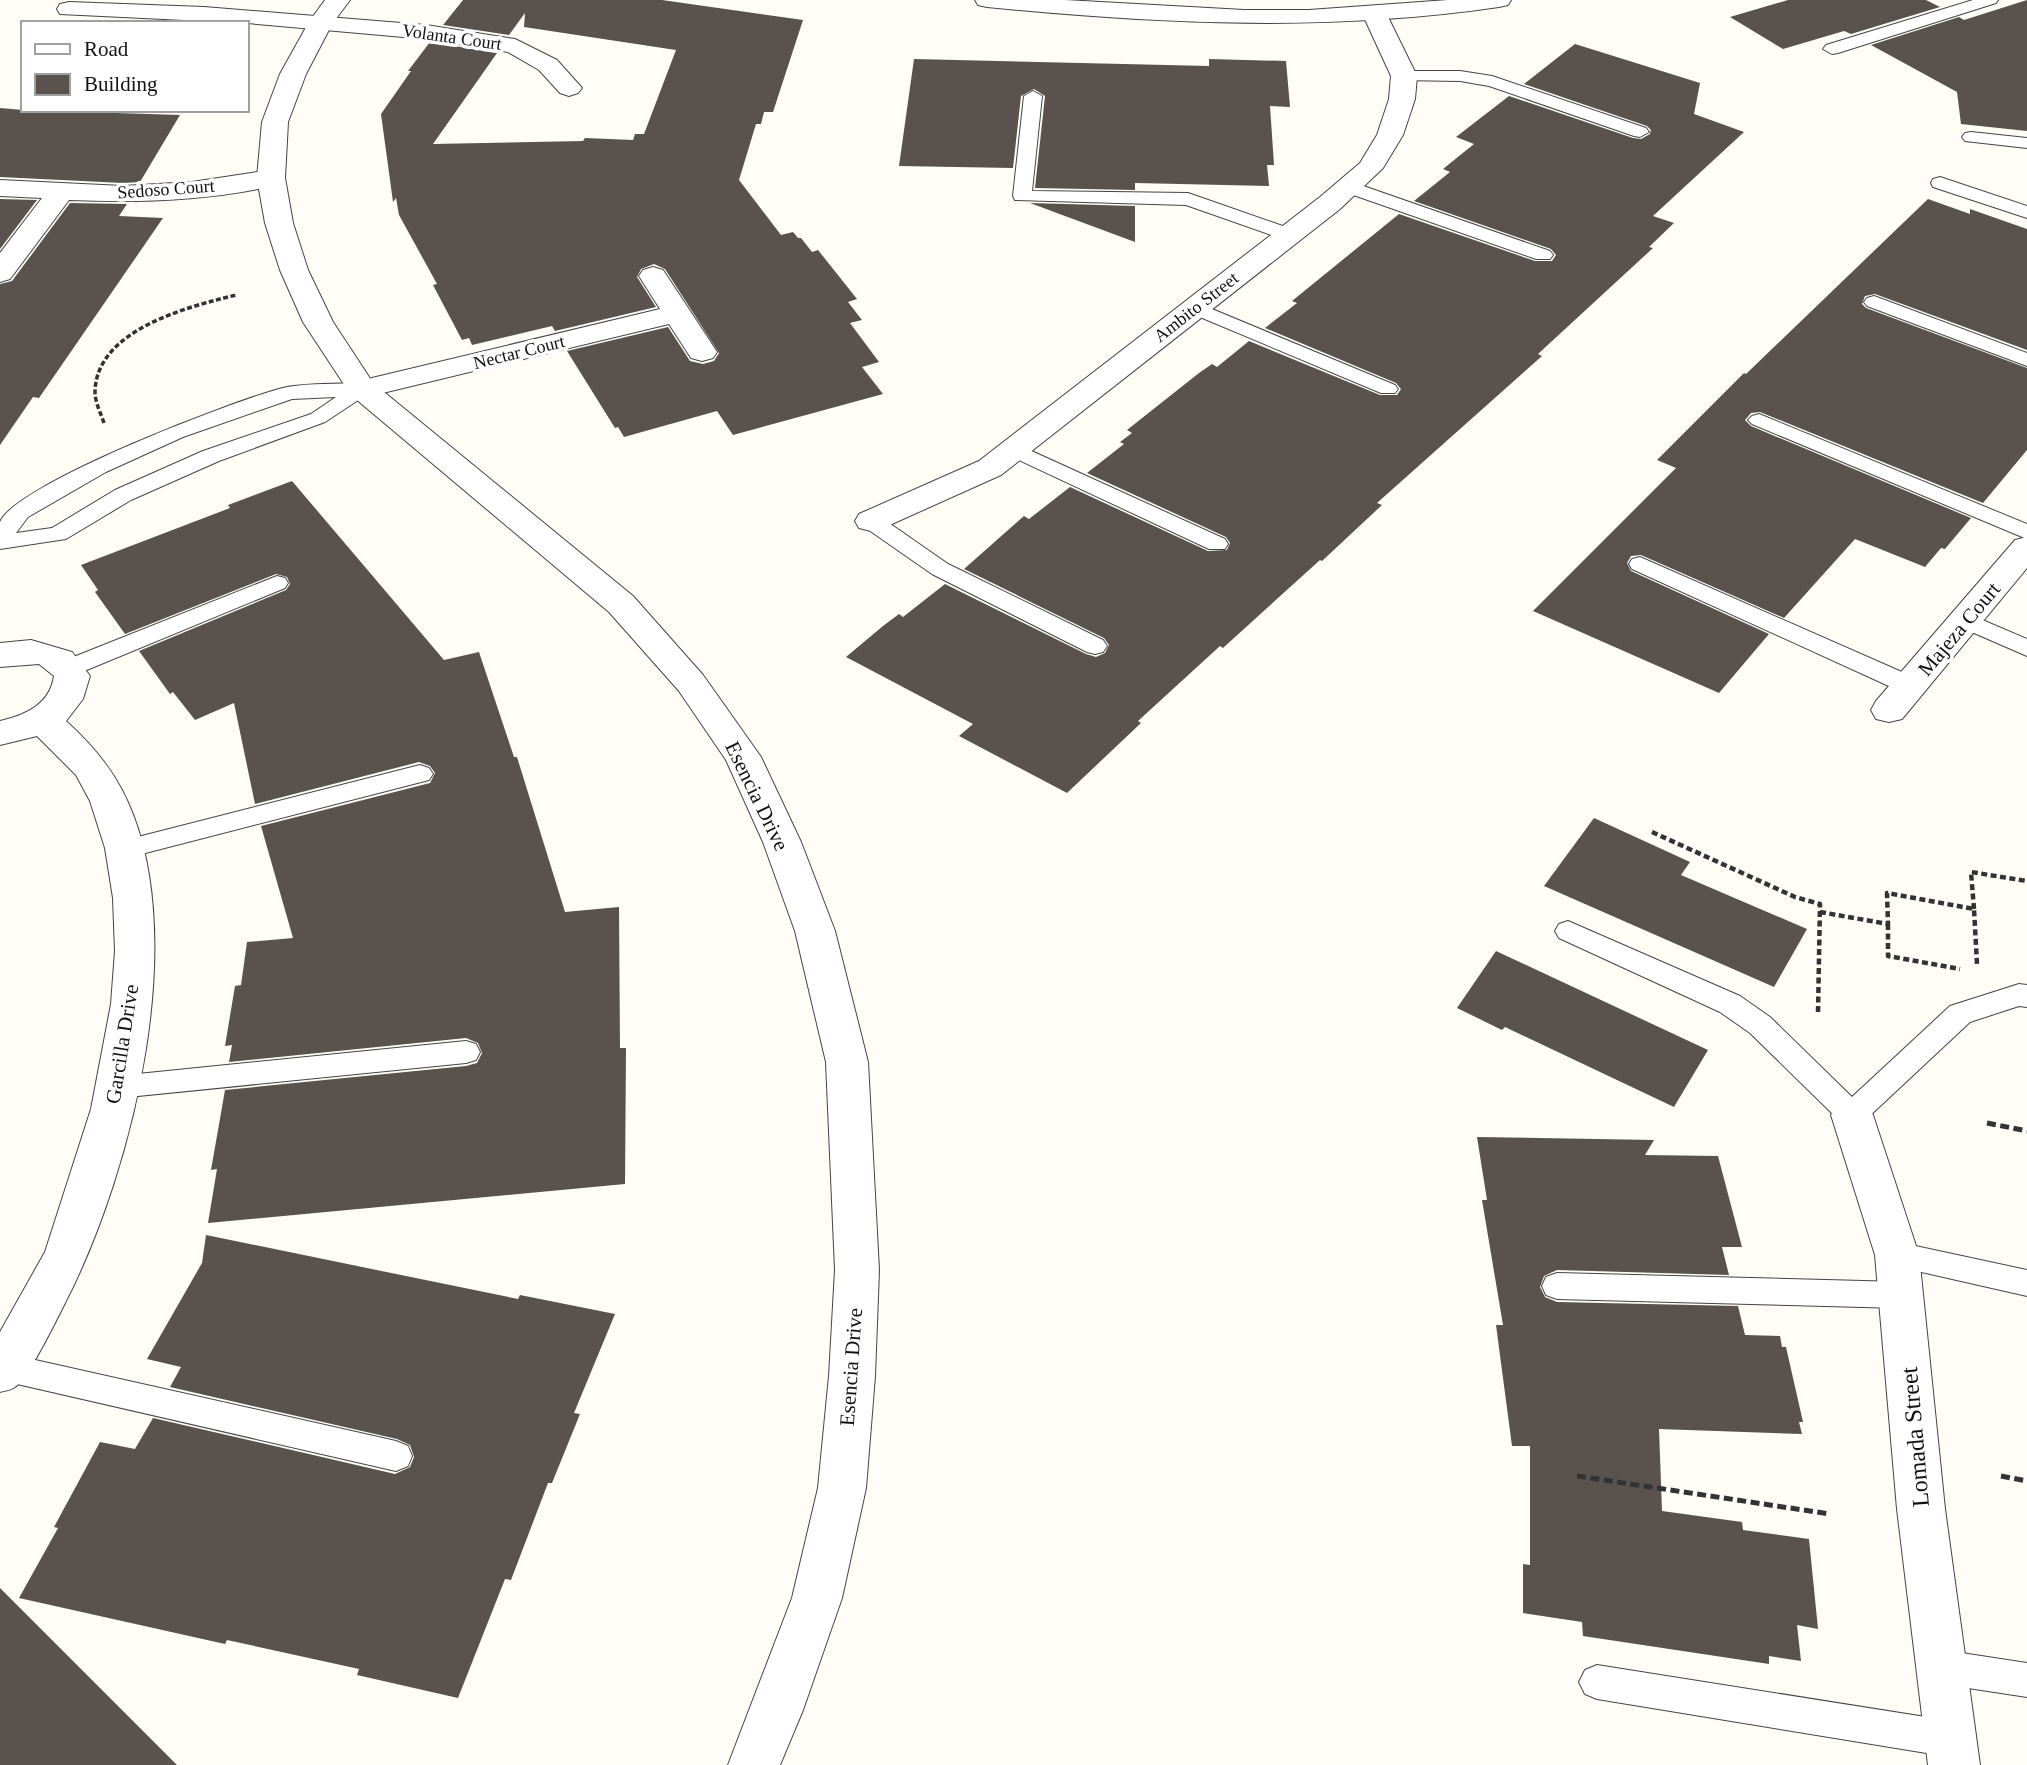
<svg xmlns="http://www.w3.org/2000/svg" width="2027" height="1765" viewBox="0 0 2027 1765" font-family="'Times New Roman',serif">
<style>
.building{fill:#5a524d}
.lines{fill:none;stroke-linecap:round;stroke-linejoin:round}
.service-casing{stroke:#444;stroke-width:2}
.minor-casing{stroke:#444;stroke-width:2}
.tertiary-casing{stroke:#444;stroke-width:2}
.path-far2{stroke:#333;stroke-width:3.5;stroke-dasharray:5 2.5;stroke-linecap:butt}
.path-far1{stroke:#333;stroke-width:4.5;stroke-dasharray:6 3.5;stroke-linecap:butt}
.path{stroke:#333;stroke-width:5;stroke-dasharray:9 4.5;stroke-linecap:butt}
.service{fill:#fff;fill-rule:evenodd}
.minor{fill:#fff;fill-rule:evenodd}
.tertiary{fill:#fff;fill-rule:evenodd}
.labels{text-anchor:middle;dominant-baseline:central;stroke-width:7;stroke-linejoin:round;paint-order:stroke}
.far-street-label{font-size:18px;fill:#111;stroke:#fff}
.street-label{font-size:21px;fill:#111;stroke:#fff}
.near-street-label{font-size:24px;fill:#111;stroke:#fff}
</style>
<rect width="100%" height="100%" fill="#fffdf5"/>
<!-- building -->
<path class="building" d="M 463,0 L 662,0 L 803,20 L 773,112 L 764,112 L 761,124 L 756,124 L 739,180 L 781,235 L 793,232 L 798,238 L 801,238 L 812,252 L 818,250 L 857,299 L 848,302 L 862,320 L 850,323 L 879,362 L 862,367 L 883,394 L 733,435 L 717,411 L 624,437 L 618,427 L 615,428 L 567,351 L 668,327 L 690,361 L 703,364 L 714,361 L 719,353 L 665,269 L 654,264 L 641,269 L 637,277 L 656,307 L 555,331 L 552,326 L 472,345 L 469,338 L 462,340 L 433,285 L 437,284 L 399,215 L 396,198 L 393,202 L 381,114 L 411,71 L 408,71 L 430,42 L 497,53 L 433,144 L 583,141 L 585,138 L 633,140 L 635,134 L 644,134 L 676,50 L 524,27 L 525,13 L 509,35 L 443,25 Z
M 1788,0 L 1926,0 L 1940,7 L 1851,34 L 1844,31 L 1783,49 L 1730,17 Z
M 2027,0 L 2027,131 L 1961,124 L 1957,92 L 1871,45 L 1959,17 L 1964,20 Z
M 1575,44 L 1700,83 L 1694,114 L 1744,132 L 1653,216 L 1674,223 L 1649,247 L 1653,248 L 1538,354 L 1542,356 L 1377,503 L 1382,505 L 1322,561 L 1320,560 L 1223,648 L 1220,646 L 1138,721 L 1141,723 L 1067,793 L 959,736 L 973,724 L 846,657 L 883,626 L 899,614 L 903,617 L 945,584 L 1086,654 L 1096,657 L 1105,653 L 1109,645 L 1104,638 L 964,569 L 1024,516 L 1029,519 L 1070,487 L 1208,551 L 1227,550 L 1230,543 L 1226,537 L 1087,473 L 1124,444 L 1120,442 L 1132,433 L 1127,430 L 1199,373 L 1212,364 L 1217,367 L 1249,341 L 1380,395 L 1397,395 L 1401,389 L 1396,383 L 1265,328 L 1297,303 L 1292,301 L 1399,214 L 1535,261 L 1552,261 L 1556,255 L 1551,249 L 1414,201 L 1450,172 L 1443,169 L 1474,144 L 1456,137 L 1509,96 L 1633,138 L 1641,139 L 1650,134 L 1651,130 L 1647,126 L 1524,84 Z
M 914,59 L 1209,66 L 1209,59 L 1286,61 L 1290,107 L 1270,106 L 1274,165 L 1267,165 L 1269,186 L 1135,183 L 1135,190 L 1035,188 L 1045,96 L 1034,89 L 1021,96 L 1013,168 L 899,166 Z
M 0,108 L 23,110 L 180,115 L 140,182 L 123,183 L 0,177 Z
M 0,199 L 37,200 L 0,249 Z
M 1928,199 L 1970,214 L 1970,209 L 2027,229 L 2027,350 L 1875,294 L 1865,296 L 1862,304 L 1866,308 L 2027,368 L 2027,450 L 1983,503 L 1760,412 L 1751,413 L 1745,420 L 1751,426 L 1971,518 L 1945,549 L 1941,548 L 1925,567 L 1855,539 L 1784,618 L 1641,555 L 1631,556 L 1627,563 L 1631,571 L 1769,634 L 1719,693 L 1533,611 L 1676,468 L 1657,460 L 1744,373 L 1746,374 Z
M 70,203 L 127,204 L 119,216 L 163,218 L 39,398 L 33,397 L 0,445 L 0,284 L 12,281 Z
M 1030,203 L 1135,206 L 1135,242 Z
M 292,481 L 444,660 L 479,652 L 514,757 L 517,757 L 565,912 L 619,907 L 620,1048 L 626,1048 L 625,1184 L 208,1223 L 217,1169 L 211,1170 L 225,1090 L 466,1066 L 477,1063 L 482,1053 L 478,1043 L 466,1038 L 229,1062 L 232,1045 L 225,1046 L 235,986 L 241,985 L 247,942 L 293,938 L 261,826 L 430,783 L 435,773 L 430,766 L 419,762 L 255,804 L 234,703 L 195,720 L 173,692 L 170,694 L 139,651 L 286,590 L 290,584 L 287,577 L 276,574 L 125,634 L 95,592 L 98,590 L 81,565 L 230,508 L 228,505 Z
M 1594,818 L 1690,862 L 1681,875 L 1807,929 L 1774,987 L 1544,886 Z
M 1496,951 L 1708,1050 L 1674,1107 L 1505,1027 L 1502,1030 L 1457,1008 Z
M 1477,1137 L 1654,1140 L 1645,1155 L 1718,1156 L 1742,1247 L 1722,1247 L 1729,1275 L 1557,1270 L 1544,1276 L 1540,1287 L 1545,1297 L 1557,1302 L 1738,1306 L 1745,1335 L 1780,1336 L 1782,1347 L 1786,1347 L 1803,1422 L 1799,1422 L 1802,1434 L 1659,1429 L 1662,1511 L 1742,1522 L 1743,1530 L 1809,1539 L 1818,1629 L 1797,1625 L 1801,1661 L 1769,1656 L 1769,1664 L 1583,1636 L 1582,1622 L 1523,1613 L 1523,1564 L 1530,1565 L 1530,1446 L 1512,1446 L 1496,1325 L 1503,1325 L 1482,1200 L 1487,1200 Z
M 206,1235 L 518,1299 L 520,1295 L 615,1314 L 574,1413 L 580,1414 L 552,1483 L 548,1483 L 511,1580 L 505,1579 L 458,1698 L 357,1675 L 359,1669 L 227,1640 L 225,1644 L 19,1598 L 58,1528 L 54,1527 L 100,1442 L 135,1449 L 153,1418 L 395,1474 L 410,1467 L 414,1457 L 410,1445 L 397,1439 L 170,1387 L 181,1367 L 147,1359 L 202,1263 Z
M 0,1588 L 177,1765 L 0,1765 Z"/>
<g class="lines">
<defs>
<path id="service" d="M 1973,0 L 1998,0 L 1996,3 L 1838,53 L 1832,54 L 1823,49 L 1826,45 Z
M 1404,71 L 1460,71 L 1492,76 L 1646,128 L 1649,132 L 1640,137 L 1634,136 L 1489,86 L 1460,81 L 1398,80 L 1395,76 Z
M 1033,91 L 1042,96 L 1032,191 L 1188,193 L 1297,231 L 1300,235 L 1290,241 L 1283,239 L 1186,205 L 1015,200 L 1013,196 L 1024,96 Z
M 1971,132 L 2027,138 L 2027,148 L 1965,141 L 1962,137 L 1965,133 Z
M 1940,177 L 2027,206 L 2027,218 L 1933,187 L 1931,183 L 1933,179 Z
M 1349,181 L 1550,251 L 1553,255 L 1550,259 L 1536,259 L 1342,191 L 1340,187 L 1342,183 Z
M 1874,296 L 2027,353 L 2027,366 L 1867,306 L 1864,302 L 1867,298 Z
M 1195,302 L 1395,385 L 1398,389 L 1395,393 L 1381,393 L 1188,312 L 1185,308 L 1188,304 Z
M 362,383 L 369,385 L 372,389 L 369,393 L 325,422 L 219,461 L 131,500 L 66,539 L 0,549 C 0,542 0,529 0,522 C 15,484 242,397 287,387 C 311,383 338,384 362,383 ZM 336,397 L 311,414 L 203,451 L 115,490 L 52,528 L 16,533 L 28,517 L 106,472 L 183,437 L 292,399 Z
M 1759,414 L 2027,524 L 2027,539 L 1752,424 L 1748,420 L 1752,416 Z
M 1014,443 L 1225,539 L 1228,544 L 1225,549 L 1209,549 L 1006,454 L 1003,449 L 1006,444 Z
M 871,514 L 879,516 L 948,564 L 1103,640 L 1107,646 L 1103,652 L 1095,654 L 1087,652 L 932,574 L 863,526 L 860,521 L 863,516 Z
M 1640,557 L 1920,680 L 1923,686 L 1920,692 L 1911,694 L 1902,692 L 1632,569 L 1629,564 L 1632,559 Z
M 277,576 L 285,578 L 288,583 L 285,588 L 77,674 L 69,676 L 61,674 L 57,668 L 61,662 Z
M 1966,613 L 2027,639 L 2027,656 L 1958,626 L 1954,621 L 1958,616 Z
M 420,765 L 429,768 L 433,774 L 429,780 L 126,858 L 117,856 L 113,849 L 117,842 L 126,840 Z
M 1568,921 L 1740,996 L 1770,1017 L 1852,1097 L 1950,1006 L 2019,984 L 2027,985 L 2027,1007 L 2019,1006 L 1970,1022 L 1862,1123 L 1852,1127 L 1842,1123 L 1750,1033 L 1720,1012 L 1559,938 L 1555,931 L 1559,924 Z
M 466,1041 L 476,1044 L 480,1052 L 476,1060 L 466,1063 L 118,1098 L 108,1095 L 104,1087 L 108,1079 L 118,1076 Z
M 1897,1242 L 2027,1270 L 2027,1296 L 1886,1264 L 1882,1255 L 1886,1246 Z
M 1557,1273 L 1901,1282 L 1912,1286 L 1916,1295 L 1912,1304 L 1901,1308 L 1557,1299 L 1546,1295 L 1542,1286 L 1546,1277 Z
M 4,1353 L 396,1441 L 408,1446 L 412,1456 L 408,1466 L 396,1471 L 4,1381 L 0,1379 L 0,1355 Z
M 1942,1650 L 2027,1663 L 2027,1697 L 1942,1684 L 1930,1679 L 1925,1667 L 1930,1655 Z
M 1597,1665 L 1951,1721 L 1964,1726 L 1969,1739 L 1964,1752 L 1951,1757 L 1597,1699 L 1585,1694 L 1579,1682 L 1585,1670 Z"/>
<path id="minor" d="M 69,2 L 204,7 L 426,25 L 515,39 L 557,60 L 582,88 L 578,93 L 569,96 L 560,93 L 539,70 L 508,52 L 426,39 L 247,23 L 60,14 L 57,9 L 60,4 Z
M 1374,6 L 1383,8 L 1386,13 L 1417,76 L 1415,99 L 1403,135 L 1383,168 L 1340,209 L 1001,475 L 883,528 L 871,531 L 859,528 L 855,521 L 859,514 L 979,461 L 1320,197 L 1360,163 L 1377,135 L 1389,99 L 1391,76 L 1362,13 L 1365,8 Z
M 271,170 L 281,172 L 285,178 L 281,184 C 212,201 139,203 69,200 L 10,279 L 0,282 L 0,253 L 42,198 L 0,196 L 0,180 L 123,186 L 192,182 Z
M 653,267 L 663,270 L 667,276 L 717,352 L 713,358 L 702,361 L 691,358 L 669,324 L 362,398 L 351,395 L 347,389 L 351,383 L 660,309 L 639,276 L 643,270 Z
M 2027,537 L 2027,568 L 1902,719 L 1889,722 L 1876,719 L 1871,710 L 1876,701 L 2015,540 Z
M 31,640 L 72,652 L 90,676 L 83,699 L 66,721 C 88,741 108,763 122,790 C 194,927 133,1170 66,1301 C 58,1317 28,1379 15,1387 C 11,1390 4,1391 0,1392 L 0,1332 L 45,1252 L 91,1109 L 111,1004 L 115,951 L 113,898 L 105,848 L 90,801 L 76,775 L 37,736 L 0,745 L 0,721 C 26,715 50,704 54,676 L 39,664 L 0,667 L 0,643 Z
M 1852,1098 L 1867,1103 L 1873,1115 L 1919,1255 L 1945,1509 L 1980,1765 L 1928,1765 L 1897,1509 L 1875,1255 L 1831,1115 L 1837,1103 Z"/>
<path id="tertiary" d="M 325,0 L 350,0 L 332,24 L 306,74 L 288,122 L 285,178 L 293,223 L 308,270 L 333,322 L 373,383 L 633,596 L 703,675 L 761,757 L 801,842 L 835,931 L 868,1062 L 879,1270 L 875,1376 L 866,1488 L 842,1598 L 803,1710 L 780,1765 L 728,1765 L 792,1598 L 818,1488 L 829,1376 L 835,1270 L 826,1062 L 795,931 L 763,842 L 726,760 L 679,691 L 609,612 L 351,395 L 303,322 L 280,270 L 265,223 L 257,178 L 262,122 L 280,74 L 309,22 Z
M 975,0 L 1065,0 L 1244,10 L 1309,10 L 1448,0 L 1511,0 L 1508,5 L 1499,7 C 1328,32 1159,24 987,7 L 978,5 Z"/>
</defs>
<!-- service casing -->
<use href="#service" class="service-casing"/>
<!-- minor casing -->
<use href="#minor" class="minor-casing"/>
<!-- tertiary casing -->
<use href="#tertiary" class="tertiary-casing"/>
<!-- path-far2 -->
<path class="path-far2" d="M 104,423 C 101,414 95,402 95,392 C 96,330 187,307 236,295"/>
<!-- path-far1 -->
<path class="path-far1" d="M 1652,832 L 1795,897 L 1820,904 L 1818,1013
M 1974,909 L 1971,872 L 2027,881
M 1820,912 L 1888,924 L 1887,893 L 1974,909 L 1977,964
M 1888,924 L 1888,956 L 1960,969"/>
<!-- path -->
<path class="path" d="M 1987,1123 L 2027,1131
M 1577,1476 L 1830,1514
M 2001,1476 L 2027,1481"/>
<!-- service -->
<use href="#service" class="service"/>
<!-- minor -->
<use href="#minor" class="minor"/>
<!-- tertiary -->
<use href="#tertiary" class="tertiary"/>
</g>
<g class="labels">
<!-- far-street labels -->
<g class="far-street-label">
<text transform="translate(452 37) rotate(8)">Volanta Court</text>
<text transform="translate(166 189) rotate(-4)">Sedoso Court</text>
<text transform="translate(1196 307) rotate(-38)">Ambito Street</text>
<text transform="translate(519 352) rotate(-14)">Nectar Court</text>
</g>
<!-- street labels -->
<g class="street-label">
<text transform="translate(1959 629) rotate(-50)">Majeza Court</text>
<text transform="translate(757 796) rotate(64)">Esencia Drive</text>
<text transform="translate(122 1044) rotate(-81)">Garcilla Drive</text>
<text transform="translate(851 1367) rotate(-86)">Esencia Drive</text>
</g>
<!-- near-street labels -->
<g class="near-street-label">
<text transform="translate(1915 1437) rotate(-95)">Lomada Street</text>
</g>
</g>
<!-- legend -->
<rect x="21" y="21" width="228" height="91" fill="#ffffff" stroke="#a0a0a0" stroke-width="2"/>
<rect x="35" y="44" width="35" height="10" fill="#ffffff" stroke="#a0a0a0" stroke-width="2"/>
<text x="84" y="56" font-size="21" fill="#111111">Road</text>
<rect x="35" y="74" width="35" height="21" fill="#5a524d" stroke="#a0a0a0" stroke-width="2"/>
<text x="84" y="91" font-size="21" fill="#111111">Building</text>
</svg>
